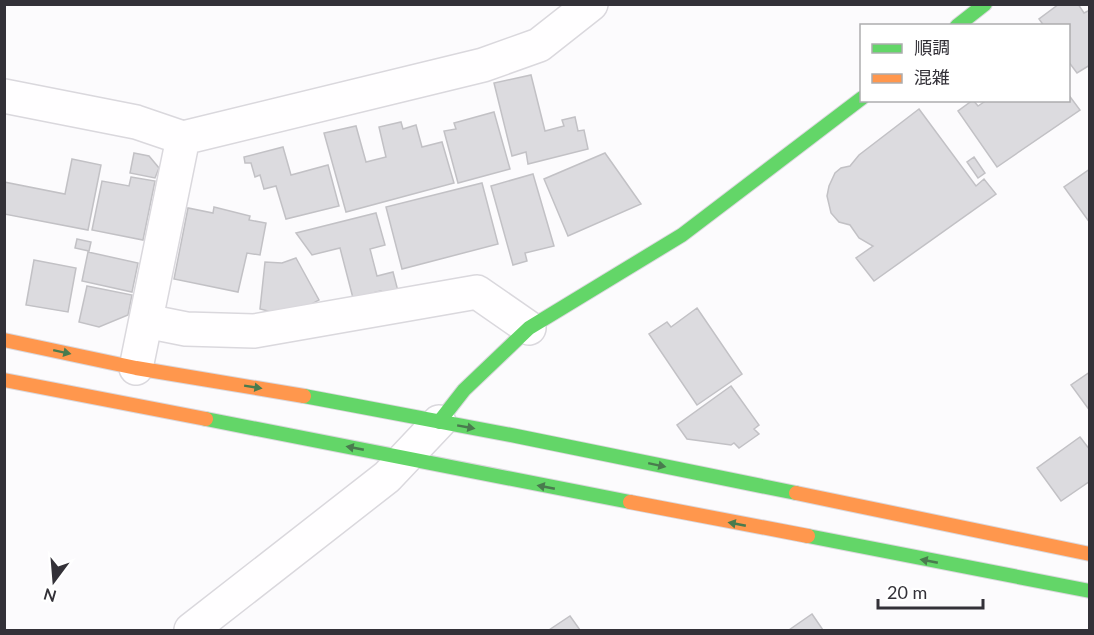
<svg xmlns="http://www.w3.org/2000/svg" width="1094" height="635" viewBox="0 0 1094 635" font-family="Lato,'Noto Sans JP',sans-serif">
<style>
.building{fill:#dcdbdf;stroke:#c2c1c5;stroke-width:1.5}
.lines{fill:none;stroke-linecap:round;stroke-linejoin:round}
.street-casing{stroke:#dad8dd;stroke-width:36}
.fast-casing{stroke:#dad8dd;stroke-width:16}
.slow-casing{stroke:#dad8dd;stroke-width:16}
.street{stroke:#fffeff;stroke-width:33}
.fast{stroke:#63d668;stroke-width:14}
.slow{stroke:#ff974d;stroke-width:14}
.oneway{fill:#497b4e}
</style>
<rect width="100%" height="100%" fill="#fcfbfd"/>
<!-- building -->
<path class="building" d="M 1059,4 L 1078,4 L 1084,13 L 1090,10 L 1090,65 L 1077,73 L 1068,61 L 1068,26 L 1044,26 L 1039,19 Z
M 531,75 L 545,131 L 564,126 L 562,120 L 575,117 L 578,131 L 584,130 L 588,149 L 528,164 L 526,152 L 512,156 L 494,83 Z
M 1068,94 L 1080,110 L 997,167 L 958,111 L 973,100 L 978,106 L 987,100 L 1068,100 Z
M 919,109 L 976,186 L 984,179 L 996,194 L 874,281 L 856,258 L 873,246 L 859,238 L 850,225 L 839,222 L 831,213 L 827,196 L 829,186 L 835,173 L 841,168 L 850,166 L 859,155 Z
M 494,112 L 510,169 L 458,183 L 444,131 L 456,129 L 454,123 Z
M 401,122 L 403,129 L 416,125 L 422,147 L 442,142 L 454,183 L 346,212 L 324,133 L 356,126 L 366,162 L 386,157 L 379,127 Z
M 283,147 L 291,175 L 328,165 L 339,206 L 286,219 L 276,186 L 264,189 L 260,175 L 255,177 L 251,163 L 245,163 L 244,157 Z
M 134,153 L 149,156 L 159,168 L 155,178 L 130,173 Z
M 605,153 L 641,204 L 568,236 L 544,179 Z
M 974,157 L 985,173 L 978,178 L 967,162 Z
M 72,159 L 101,165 L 88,230 L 4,214 L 4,182 L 65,194 Z
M 1090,169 L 1090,223 L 1064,187 Z
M 533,174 L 554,246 L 525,253 L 527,261 L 513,265 L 491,186 Z
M 131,177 L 155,181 L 143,240 L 92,230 L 102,181 L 129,186 Z
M 482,183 L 498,244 L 402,269 L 386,207 Z
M 214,207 L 250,216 L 249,220 L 266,223 L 260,255 L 247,253 L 238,292 L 174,279 L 188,208 L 213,213 Z
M 376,213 L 385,245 L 370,249 L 377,276 L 393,272 L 399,295 L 383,299 L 381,291 L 353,298 L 340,248 L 312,255 L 296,233 Z
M 77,239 L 91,242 L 89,251 L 75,248 Z
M 88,252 L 138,263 L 132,292 L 82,281 Z
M 296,258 L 319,300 L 298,312 L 276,313 L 260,309 L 265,262 L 282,263 Z
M 34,260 L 76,268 L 68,312 L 26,305 Z
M 87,286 L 132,295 L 128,315 L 99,327 L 79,322 Z
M 697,308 L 742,374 L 697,405 L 649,334 L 667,322 L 671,327 Z
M 1090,372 L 1090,411 L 1071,385 Z
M 731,386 L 759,425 L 754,429 L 759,434 L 739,448 L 734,443 L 731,445 L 687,439 L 677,425 Z
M 1080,437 L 1090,450 L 1090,481 L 1061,501 L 1037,468 Z
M 812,614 L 823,630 L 789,630 Z
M 570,616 L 580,630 L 549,630 Z"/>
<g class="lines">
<defs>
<path id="street" d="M 4,96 L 136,122 L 183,138 L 483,65 L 539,45 L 591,4
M 146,321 L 186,329 L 254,331 L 477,292 L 529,328
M 136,368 L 183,138
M 191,630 L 387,477 L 439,422"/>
<path id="fast" d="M 957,26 L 985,4
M 304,396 L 516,436 L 796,493
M 206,419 L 630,502
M 439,422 L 464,390 L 529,328 L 682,235 L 862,98
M 808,536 L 1090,591"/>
<path id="slow" d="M 4,340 L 136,368 L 304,396
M 4,380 L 206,419
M 796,493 L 1090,554
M 630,502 L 808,536"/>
</defs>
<!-- street casing -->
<use href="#street" class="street-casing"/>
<!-- fast casing -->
<use href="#fast" class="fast-casing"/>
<!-- slow casing -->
<use href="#slow" class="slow-casing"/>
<!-- street -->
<use href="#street" class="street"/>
<!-- fast -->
<use href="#fast" class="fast"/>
<!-- slow -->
<use href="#slow" class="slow"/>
</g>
<!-- one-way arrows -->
<defs><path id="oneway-solid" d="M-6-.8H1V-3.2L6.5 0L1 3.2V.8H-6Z" transform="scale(1.5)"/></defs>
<g class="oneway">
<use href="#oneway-solid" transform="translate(62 352) rotate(12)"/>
<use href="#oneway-solid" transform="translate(253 387) rotate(9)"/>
<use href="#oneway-solid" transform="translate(466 427) rotate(10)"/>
<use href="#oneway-solid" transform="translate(355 448) rotate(-169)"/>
<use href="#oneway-solid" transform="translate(657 465) rotate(12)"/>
<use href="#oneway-solid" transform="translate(546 487) rotate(-169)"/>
<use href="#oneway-solid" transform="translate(737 524) rotate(-169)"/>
<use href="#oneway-solid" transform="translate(929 561) rotate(-169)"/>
</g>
<!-- border -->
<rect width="1094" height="635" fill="none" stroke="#333138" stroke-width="12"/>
<!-- legend -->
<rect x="860" y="24" width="210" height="78" fill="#ffffff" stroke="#adadaf" stroke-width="1.5"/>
<rect x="872" y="44" width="30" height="9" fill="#63d668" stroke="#adadaf" stroke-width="1.5"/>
<text x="914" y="54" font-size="18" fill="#333138">順調</text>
<rect x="872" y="74" width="30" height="9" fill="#ff974d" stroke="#adadaf" stroke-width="1.5"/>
<text x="914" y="84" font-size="18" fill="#333138">混雑</text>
<!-- north arrow -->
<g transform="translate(54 581) rotate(196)" stroke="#ffffff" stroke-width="4.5" paint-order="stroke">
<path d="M0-4.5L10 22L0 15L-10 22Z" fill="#333138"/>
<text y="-9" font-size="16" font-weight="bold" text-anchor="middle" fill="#333138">N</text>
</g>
<!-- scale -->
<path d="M878 599v9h105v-9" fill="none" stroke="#333138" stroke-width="3"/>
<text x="887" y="599" font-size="18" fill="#333138" stroke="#ffffff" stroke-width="4.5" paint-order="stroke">20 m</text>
</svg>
